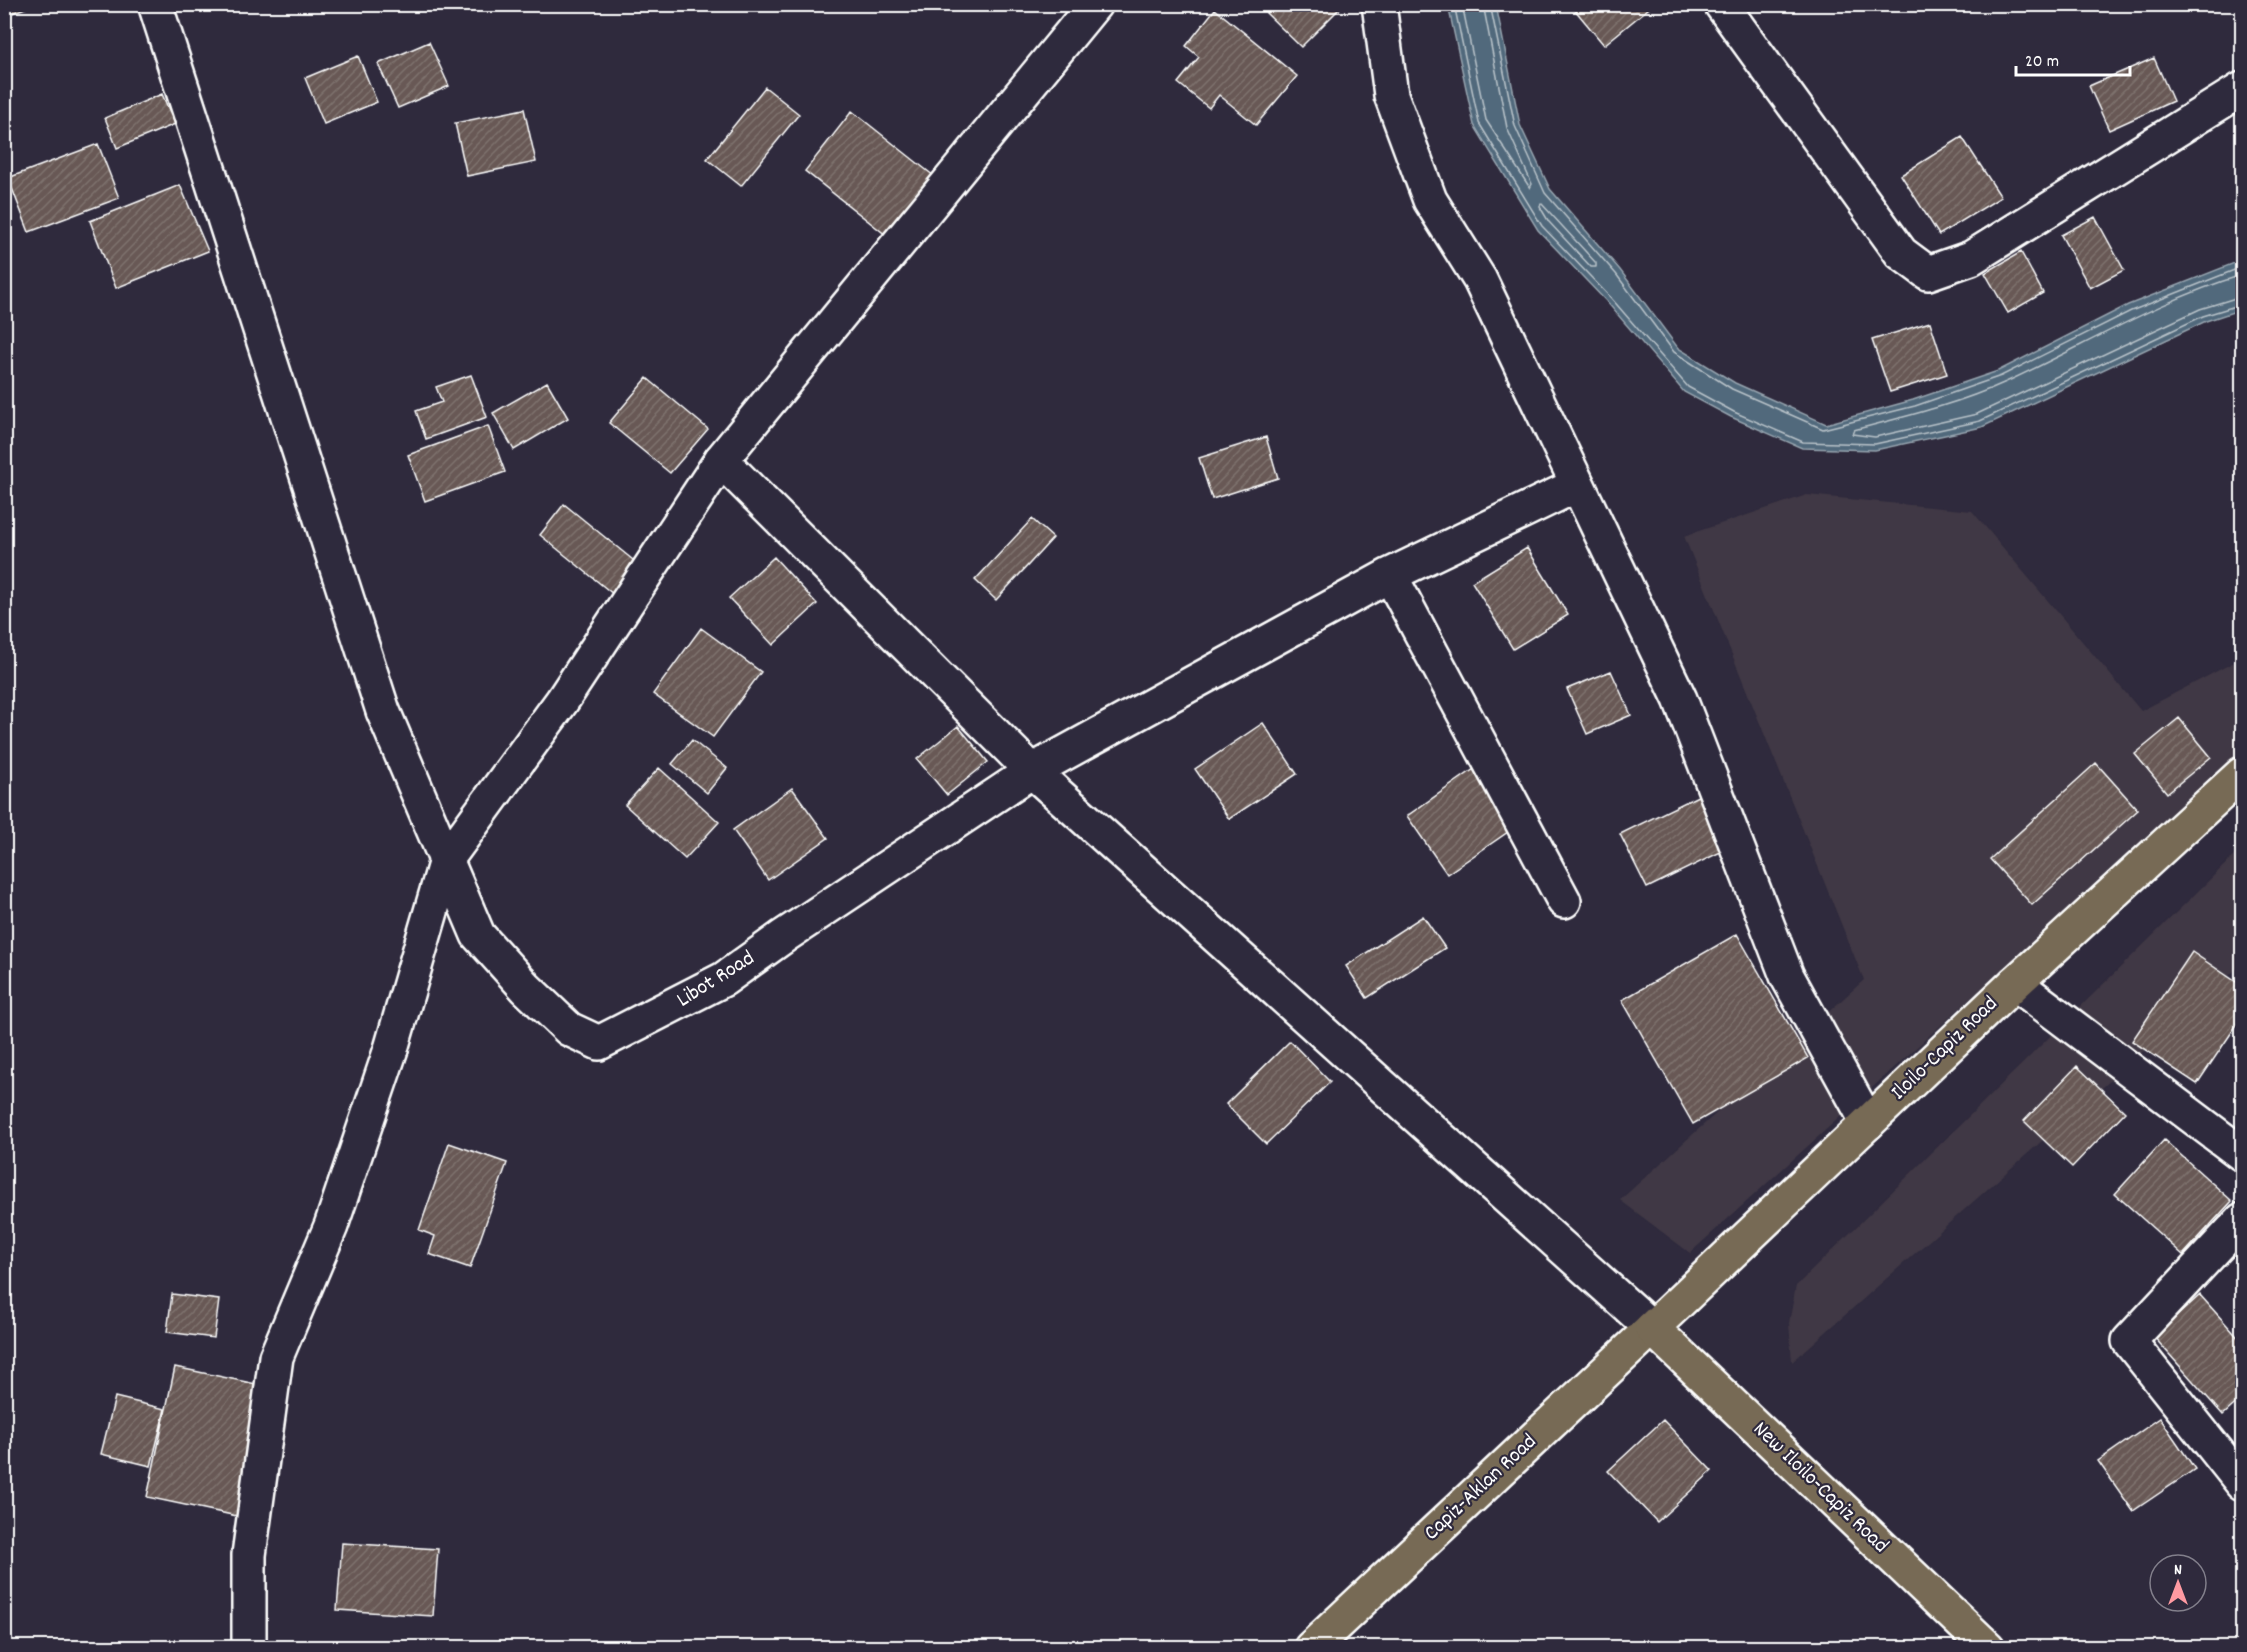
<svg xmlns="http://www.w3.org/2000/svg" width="2247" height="1652" viewBox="0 0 2247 1652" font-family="Dekko,sans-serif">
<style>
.built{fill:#403844}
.water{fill:#51697b;stroke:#97a5b0;stroke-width:1.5}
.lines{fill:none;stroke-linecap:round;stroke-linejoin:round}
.shore{stroke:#b9c3ca;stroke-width:1.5}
.building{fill:url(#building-hatch);stroke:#fff;stroke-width:1.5}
.street-casing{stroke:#fff;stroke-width:38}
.secondary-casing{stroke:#fff;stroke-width:38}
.primary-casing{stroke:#fff;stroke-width:38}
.highway-casing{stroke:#fff;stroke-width:38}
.street{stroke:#2f2a3d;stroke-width:33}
.secondary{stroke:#2f2a3d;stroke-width:33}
.primary{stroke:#776a54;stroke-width:33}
.highway{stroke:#776a54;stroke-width:33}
.labels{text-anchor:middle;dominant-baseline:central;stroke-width:4.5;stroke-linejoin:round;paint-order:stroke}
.street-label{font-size:22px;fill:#fff;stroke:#2f2a3d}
</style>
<defs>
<pattern id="building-hatch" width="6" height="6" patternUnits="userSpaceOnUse" patternTransform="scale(1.5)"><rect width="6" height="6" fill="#675955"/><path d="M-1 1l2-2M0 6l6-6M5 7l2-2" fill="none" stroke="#7e726e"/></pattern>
</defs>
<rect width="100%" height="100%" fill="#2f2a3d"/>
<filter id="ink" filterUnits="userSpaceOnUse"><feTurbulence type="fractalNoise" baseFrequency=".0167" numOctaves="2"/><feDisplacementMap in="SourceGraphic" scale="12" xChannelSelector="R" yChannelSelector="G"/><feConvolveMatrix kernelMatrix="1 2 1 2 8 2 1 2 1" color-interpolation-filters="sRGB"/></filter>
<g filter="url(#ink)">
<!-- built -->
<path class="built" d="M 1807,495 L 1972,511 L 2141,711 L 2242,658 L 2242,752 L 1690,1253 L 1620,1200 L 1864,980 L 1684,536 Z
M 2242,848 L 2242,964 L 1792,1362 L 1789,1323 L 1796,1286 Z"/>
<!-- water -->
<path class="water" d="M 1448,5 L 1496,5 L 1520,125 L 1550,189 L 1620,270 L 1678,348 L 1735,383 L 1826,424 L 1913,400 L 1998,371 L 2128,305 L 2242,260 L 2242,309 L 2206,321 L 1982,427 L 1875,450 L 1802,448 L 1731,417 L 1684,392 L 1607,302 L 1538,230 L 1474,125 Z"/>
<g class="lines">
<!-- shore -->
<path class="shore" d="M 1454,4 L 1479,123 L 1542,226 L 1611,298 L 1688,387 L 1734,412 L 1803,442 L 1875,444 L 1980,421 L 2203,316 L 2242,304
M 1462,4 L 1486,120 L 1530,188 L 1532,184 L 1507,128 L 1483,4
M 1490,4 L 1515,126 L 1545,193 L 1616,274 L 1674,352 L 1732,389 L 1823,429 L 1915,406 L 2001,376 L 2131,311 L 2242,267
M 1541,203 L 1596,263 L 1596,267 L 1591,267 L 1549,222 L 1540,207 Z
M 2242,275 C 2159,300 2084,346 2006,382 C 1958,404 1904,417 1854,430 L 1852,434 L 1875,437 L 1977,414 L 2200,309 L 2242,296"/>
</g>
<!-- building -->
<path class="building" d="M 6,4 L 35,4 L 10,14 Z
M 1274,4 L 1344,4 L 1301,47 L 1266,13 Z
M 1570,4 L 1654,4 L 1604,45 Z
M 1215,9 L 1297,76 L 1256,125 L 1219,95 L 1209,108 L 1178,83 L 1199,57 L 1186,46 Z
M 429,42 L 449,86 L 398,108 L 378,64 Z
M 358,56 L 377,102 L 324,124 L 305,78 Z
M 2154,58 L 2173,101 L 2109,130 L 2089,86 Z
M 765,87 L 799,114 L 741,186 L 707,159 Z
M 162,94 L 175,124 L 117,148 L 105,118 Z
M 524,109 L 536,162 L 467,176 L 455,123 Z
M 852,111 L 939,180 L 891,239 L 805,171 Z
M 1962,137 L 2001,197 L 1939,235 L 1901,175 Z
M 98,144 L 119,198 L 29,232 L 8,178 Z
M 180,185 L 208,251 L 116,288 L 90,221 Z
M 2095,217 L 2124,270 L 2090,288 L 2061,235 Z
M 2021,252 L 2043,293 L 2008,313 L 1985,273 Z
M 1930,322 L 1947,374 L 1890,392 L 1872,340 Z
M 471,375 L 487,417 L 426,439 L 416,411 L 442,402 L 436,387 Z
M 647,378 L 708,429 L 670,473 L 609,423 Z
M 547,382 L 568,418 L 514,450 L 493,413 Z
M 488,426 L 505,472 L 425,501 L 408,455 Z
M 1266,437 L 1278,478 L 1212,499 L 1199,458 Z
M 564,504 L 638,564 L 613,594 L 540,535 Z
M 1032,519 L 1053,538 L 996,600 L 975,580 Z
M 1527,548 L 1568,615 L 1513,649 L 1472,582 Z
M 774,557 L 817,604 L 773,645 L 729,598 Z
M 701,628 L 761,672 L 713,737 L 653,694 Z
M 1611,671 L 1631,715 L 1587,734 L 1567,689 Z
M 2179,718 L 2211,757 L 2167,793 L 2135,754 Z
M 1263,723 L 1297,774 L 1229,819 L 1195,769 Z
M 958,726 L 988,762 L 947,795 L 917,759 Z
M 692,740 L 727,768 L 707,793 L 672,764 Z
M 2096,763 L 2138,810 L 2032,905 L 1990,859 Z
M 1477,767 L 1518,825 L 1447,874 L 1407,816 Z
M 659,768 L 719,822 L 685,859 L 625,805 Z
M 792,788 L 828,838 L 768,880 L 733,830 Z
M 1704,793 L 1731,847 L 1647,888 L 1620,834 Z
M 1423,916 L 1445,948 L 1367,998 L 1346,966 Z
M 1737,934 L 1808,1058 L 1693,1124 L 1622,1000 Z
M 2192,952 L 2242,986 L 2242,1017 L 2197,1084 L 2132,1041 Z
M 1290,1041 L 1330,1082 L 1266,1144 L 1226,1104 Z
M 2077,1066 L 2125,1112 L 2072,1167 L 2024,1121 Z
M 2164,1140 L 2232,1201 L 2183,1255 L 2115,1194 Z
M 449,1143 L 507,1163 L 470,1268 L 429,1254 L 435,1236 L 419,1230 Z
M 172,1294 L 219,1300 L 214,1338 L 167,1332 Z
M 2200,1295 L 2242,1342 L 2242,1398 L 2223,1415 L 2154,1337 Z
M 175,1367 L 270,1387 L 242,1517 L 147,1497 Z
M 115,1397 L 165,1409 L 151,1466 L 101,1454 Z
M 2160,1418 L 2195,1469 L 2133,1511 L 2098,1461 Z
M 1663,1420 L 1712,1471 L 1657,1522 L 1608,1471 Z
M 342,1543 L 438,1549 L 433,1616 L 337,1610 Z"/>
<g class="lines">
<defs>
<path id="street" d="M 155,4 L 383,711 L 478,935 L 526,988 L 569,1029 L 599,1043 L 724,979 L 784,936 L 1032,771 L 1390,575 L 1577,485
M 1379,4 L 1391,95 L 1430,200 L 1480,280 L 1680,699 L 1787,976 L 1868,1123
M 721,460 L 1032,771 L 1652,1328
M 1390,575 L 1564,901
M 2015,983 L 2242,1154
M 2242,1220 L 2129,1341 L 2242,1483"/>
<path id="secondary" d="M 1721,4 L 1901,253 L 1928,273 L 1971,258 L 2242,89
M 249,1648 L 249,1555 L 276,1357 L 331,1226 L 391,1049 L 446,860 L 562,701 L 721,460 L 1095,4"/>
<path id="primary" d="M 1311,1648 L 1652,1328"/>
<path id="highway" d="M 1988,1648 L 1652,1328 L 2015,983 L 2242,774"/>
</defs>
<!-- street casing -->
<use href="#street" class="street-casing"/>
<!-- secondary casing -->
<use href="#secondary" class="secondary-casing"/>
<!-- primary casing -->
<use href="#primary" class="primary-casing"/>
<!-- highway casing -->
<use href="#highway" class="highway-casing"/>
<!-- street -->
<use href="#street" class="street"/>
<!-- secondary -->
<use href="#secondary" class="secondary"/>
<!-- primary -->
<use href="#primary" class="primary"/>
<!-- highway -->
<use href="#highway" class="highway"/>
</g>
</g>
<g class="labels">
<!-- street labels -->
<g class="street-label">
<text transform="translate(716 980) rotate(-32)">Libot Road</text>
<text transform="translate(1945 1049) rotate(-44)">Iloilo-Capiz Road</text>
<text transform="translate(1481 1488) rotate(-43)">Capiz-Aklan Road</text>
<text transform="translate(1820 1488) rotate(44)">New Iloilo-Capiz Road</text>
</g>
</g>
<!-- margin -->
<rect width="2247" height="1652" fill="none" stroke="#2f2a3d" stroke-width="24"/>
<rect x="12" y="12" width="2223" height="1628" fill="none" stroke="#fff" stroke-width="2" filter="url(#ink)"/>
<!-- north arrow -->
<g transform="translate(2178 1583)"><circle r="28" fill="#2f2a3d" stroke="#827f8b" stroke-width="1.5"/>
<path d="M0-4.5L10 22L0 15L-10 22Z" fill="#ff9aa2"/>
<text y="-9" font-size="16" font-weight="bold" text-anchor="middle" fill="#ffffff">N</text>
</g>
<!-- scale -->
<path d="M2016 66v9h114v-9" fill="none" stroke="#ffffff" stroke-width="3"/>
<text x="2025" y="66" font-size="18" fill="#ffffff" stroke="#2f2a3d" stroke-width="4.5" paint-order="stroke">20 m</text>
</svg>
